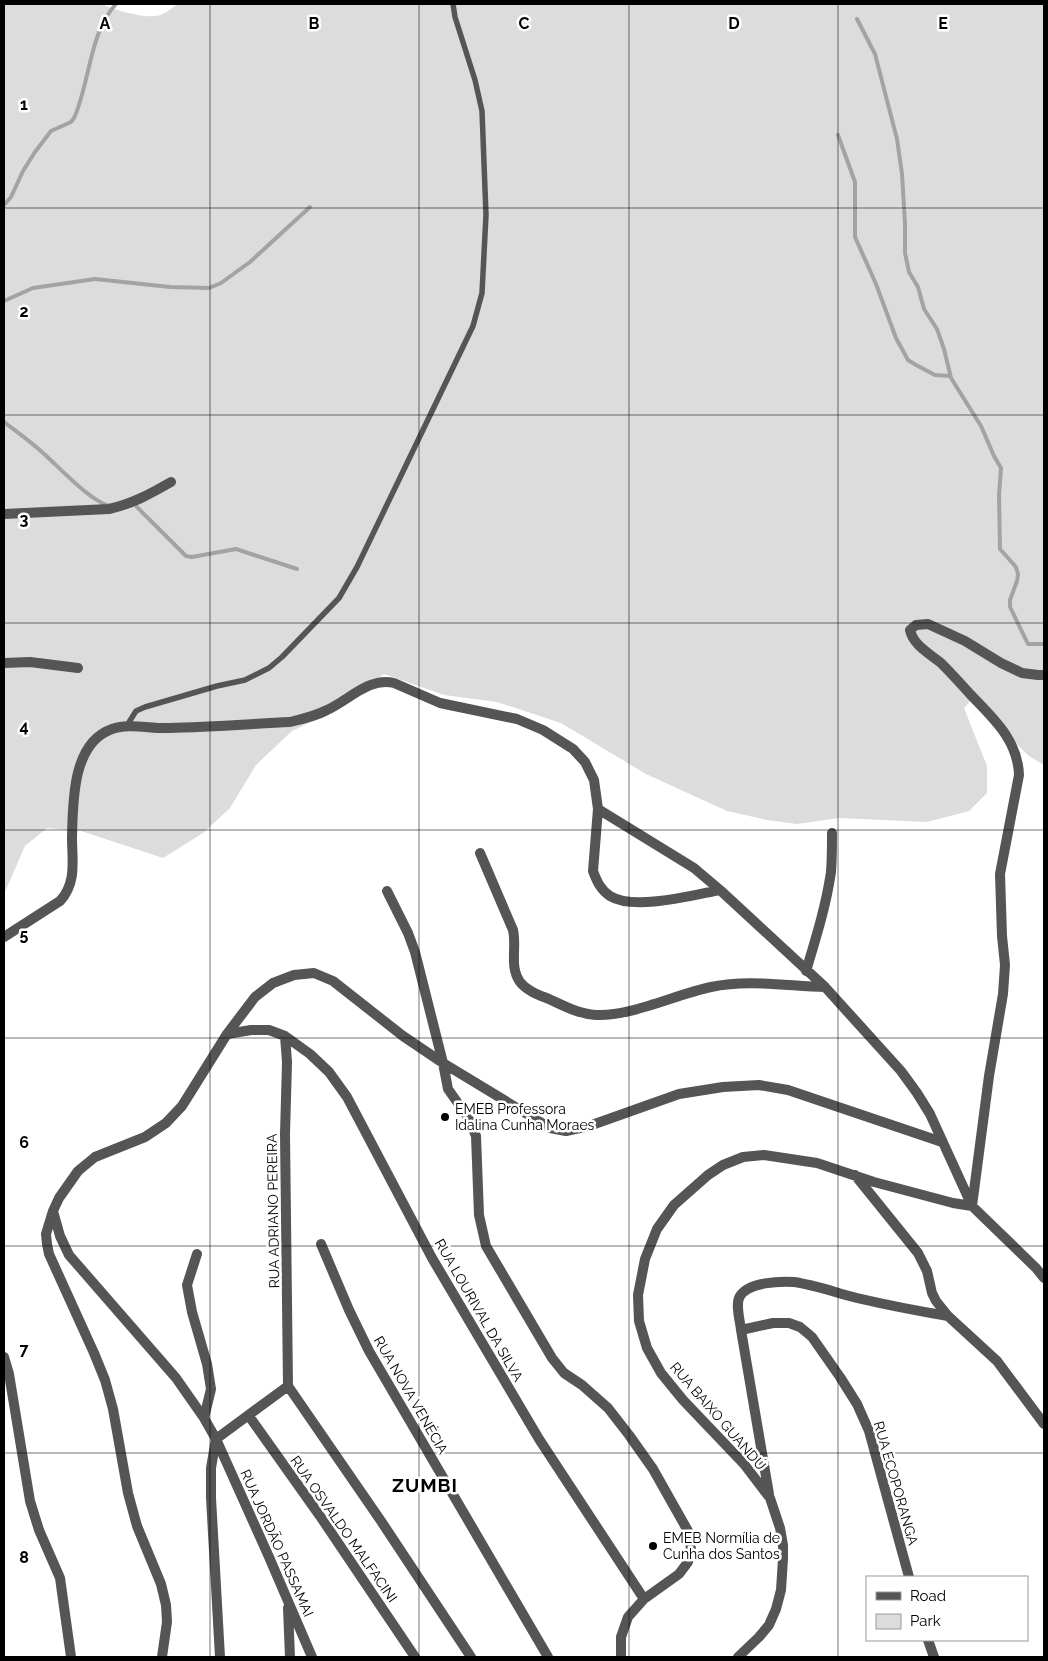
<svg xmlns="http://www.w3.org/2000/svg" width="1048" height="1661" viewBox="0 0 1048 1661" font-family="Raleway,sans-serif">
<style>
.green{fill:#dcdcdc}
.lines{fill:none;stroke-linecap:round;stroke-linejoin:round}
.stream{stroke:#a3a3a3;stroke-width:4}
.service{stroke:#555;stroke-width:5.5}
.minor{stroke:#555;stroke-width:10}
.grid{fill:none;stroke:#000;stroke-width:1;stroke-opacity:0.55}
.poi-dot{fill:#000;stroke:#fff;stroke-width:2}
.labels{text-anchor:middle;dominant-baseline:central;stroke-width:5;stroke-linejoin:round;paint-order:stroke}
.poi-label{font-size:14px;fill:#000;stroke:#fff;text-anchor:start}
.street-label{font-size:14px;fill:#000;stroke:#fff}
.district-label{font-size:19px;font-weight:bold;letter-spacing:1px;fill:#000;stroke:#fff}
.grid-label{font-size:16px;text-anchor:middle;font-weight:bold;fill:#000;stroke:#fff;stroke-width:5;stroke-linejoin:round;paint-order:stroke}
</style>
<rect width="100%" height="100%" fill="#fff"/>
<!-- green -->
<path class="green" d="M 4,4 L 102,4 C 113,10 144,18 156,16 C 164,15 171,9 177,4 L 1044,4 L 1044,765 L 1029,756 L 971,700 L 964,708 L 987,766 L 987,793 L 969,811 L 927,822 L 839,818 L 797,824 L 767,820 L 727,811 L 646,774 L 561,723 L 497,702 L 444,695 L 384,674 L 327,714 L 292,731 L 256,765 L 230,808 L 203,833 L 163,858 L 81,831 L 47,828 L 25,846 L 4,894 Z"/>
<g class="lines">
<!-- stream -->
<path class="stream" d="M 857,19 L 875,54 L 897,139 L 902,174 L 905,224 L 905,253 L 909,272 L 918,287 L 924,309 L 937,329 L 944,349 L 951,378 L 981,426 L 994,456 L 1001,468 L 999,495 L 1000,549 L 1016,567 L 1018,574 L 1017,581 L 1010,600 L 1010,607 L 1028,644 L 1044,644
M 838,135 L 855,182 L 855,237 L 876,284 L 896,338 L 908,360 L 916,365 L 935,375 L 950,376
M 4,205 L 11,197 L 23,171 L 35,152 L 51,131 L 71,122 L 74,118 C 90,83 89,33 116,4
M 4,301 L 33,288 L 95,279 L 170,287 L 209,288 L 221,283 L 250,262 L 310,207
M 4,422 C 17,432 31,442 43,453 C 60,468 89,500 109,506
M 137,507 L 186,556 L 192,557 L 236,549 L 297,569"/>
<!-- service -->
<path class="service" d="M 126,727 L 136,711 L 145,707 L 217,686 L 245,680 L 269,668 L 282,657 L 339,598 L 357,567 L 473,326 L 482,293 L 486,215 L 482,111 L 475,80 L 455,17 L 453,4"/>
<!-- minor -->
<path class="minor" d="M 4,514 L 109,509 C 132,504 150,494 171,482
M 4,663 L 30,662 L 78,668
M 598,809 L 593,871 C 597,882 601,890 610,896 C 634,911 693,895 720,890
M 480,853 L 513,930 C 517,948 509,966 520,982 C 527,991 539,995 549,999 C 564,1006 579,1014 596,1015 C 629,1017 677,994 711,987 C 747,979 788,986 825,987
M 387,891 L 408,933 L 415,952 L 443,1063 L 448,1089 L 469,1119 L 476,1136 L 479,1215 L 486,1246 L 552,1358 L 564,1373 L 582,1385 L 608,1408 L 629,1435 L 653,1469 L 688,1531 L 691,1549 L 688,1562 L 679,1574 L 644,1599 L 628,1617 L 621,1637 L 621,1657
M 4,937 L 60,901 C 77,883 72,860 72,837 C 73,802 72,743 112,729 C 129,723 151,729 169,728 C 209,727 250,724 290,722 C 303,719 316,716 327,710 C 349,700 369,677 394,683 L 440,703 L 517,719 L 543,730 L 573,749 L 585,762 L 594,780 L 598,809 L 694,868 L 720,890 L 825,987 L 901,1071 L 917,1093 L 930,1114 L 972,1206 L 1036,1268 L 1044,1278
M 806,971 C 816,938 826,906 831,872 C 832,859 832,846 832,833
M 227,1034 L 251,1030 L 269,1030 L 285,1036 L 310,1054 L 329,1072 L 347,1097 L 432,1258 L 539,1439 L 644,1599
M 285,1036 L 287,1062 L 285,1134 L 288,1386
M 855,1175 L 918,1253 L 927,1271 L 932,1293 L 936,1301 L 948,1316 L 997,1361 L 1044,1424
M 53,1211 L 60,1236 L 69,1255 L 176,1378 L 204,1418
M 321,1244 L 349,1310 L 369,1351 L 548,1657
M 197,1254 L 187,1285 L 192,1312 L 207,1364 L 211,1389 L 204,1418 L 216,1439 L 269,1557 L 312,1657
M 741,1330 L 773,1323 L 789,1323 L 800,1327 L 812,1337 L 840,1377 L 857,1404 L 869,1431 L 909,1577
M 4,1357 L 9,1374 L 30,1501 L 39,1530 L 60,1578 L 71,1657
M 288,1386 L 381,1521 L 471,1657
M 249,1416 L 320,1516 L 415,1657
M 216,1439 L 211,1468 L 211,1498 L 220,1657
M 216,1439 L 288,1386
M 769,1494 L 741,1330 C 740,1320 735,1304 740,1296 C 749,1282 780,1281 794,1282 C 815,1285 837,1293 857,1298 C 887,1305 918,1311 948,1316
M 288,1608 L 290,1657
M 928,1640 L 934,1657
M 162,1657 L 167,1622 L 166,1605 L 161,1584 L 137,1526 L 128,1493 L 113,1409 L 105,1380 L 94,1353 L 49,1254 L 47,1244 L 46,1234 L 53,1211 L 59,1198 L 78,1171 L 95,1157 L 145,1137 L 166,1123 L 182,1106 L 227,1034 L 255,997 L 273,983 L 294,975 L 314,973 L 333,981 L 403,1036 L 443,1063 L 550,1128 L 566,1131 L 589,1126 L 679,1094 L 723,1087 L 759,1085 L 788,1090 L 942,1142
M 738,1657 L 759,1637 L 769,1625 L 776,1609 L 781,1590 L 783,1559 L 783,1545 L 780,1528 L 770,1498 L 744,1464 L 683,1400 L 661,1373 L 647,1348 L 639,1321 L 638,1295 L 645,1259 L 657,1229 L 674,1205 L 708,1175 L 723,1165 L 743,1157 L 764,1155 L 817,1163 L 874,1182 L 953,1203 L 972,1206 L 989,1076 L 1003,994 L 1005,965 L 1002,936 L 1000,874 L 1019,775 C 1018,740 993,718 970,694 C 961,684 951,673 941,663 C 930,654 913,645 910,630 L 916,625 L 928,624 L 965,641 L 1001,663 L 1022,673 L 1038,675 L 1044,675"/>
</g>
<!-- grid -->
<path class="grid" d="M 210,4 L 210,1657M 419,4 L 419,1657M 629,4 L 629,1657M 838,4 L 838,1657M 4,208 L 1044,208M 4,415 L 1044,415M 4,623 L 1044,623M 4,830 L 1044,830M 4,1038 L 1044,1038M 4,1246 L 1044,1246M 4,1453 L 1044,1453"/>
<!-- markers -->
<g class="poi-dot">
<circle cx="445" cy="1117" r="5"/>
<circle cx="653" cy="1546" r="5"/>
</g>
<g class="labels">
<!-- poi labels -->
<g class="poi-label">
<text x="455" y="1109">EMEB Professora<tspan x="455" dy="16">Idalina Cunha Moraes</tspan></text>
<text x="663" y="1538">EMEB Normília de<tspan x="663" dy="16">Cunha dos Santos</tspan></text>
</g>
<!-- street labels -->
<g class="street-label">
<text transform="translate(273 1211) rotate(-91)">RUA ADRIANO PEREIRA</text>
<text transform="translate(479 1310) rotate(60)">RUA LOURIVAL DA SILVA</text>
<text transform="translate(411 1395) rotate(60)">RUA NOVA VENÉCIA</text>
<text transform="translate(718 1416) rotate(49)">RUA BAIXO GUANDÚ</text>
<text transform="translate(896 1483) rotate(74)">RUA ECOPORANGA</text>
<text transform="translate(344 1529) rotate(55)">RUA OSVALDO MALFACINI</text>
<text transform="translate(277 1543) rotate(66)">RUA JORDÃO PASSAMAI</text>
</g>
<!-- district labels -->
<g class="district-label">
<text x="425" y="1485">ZUMBI</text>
</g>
</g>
<g class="grid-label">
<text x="105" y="29">A</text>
<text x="314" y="29">B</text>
<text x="524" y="29">C</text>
<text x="734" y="29">D</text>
<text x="943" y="29">E</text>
<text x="24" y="110">1</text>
<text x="24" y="317">2</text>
<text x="24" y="525">3</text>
<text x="24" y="732">4</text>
<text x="24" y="940">5</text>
<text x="24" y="1148">6</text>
<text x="24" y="1355">7</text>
<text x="24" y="1563">8</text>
</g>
<!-- border -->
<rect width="1048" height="1661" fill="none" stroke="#000000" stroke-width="10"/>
<!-- legend -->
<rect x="866" y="1576" width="162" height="65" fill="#ffffff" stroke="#999999"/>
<rect x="876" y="1592" width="25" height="8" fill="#555555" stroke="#999999"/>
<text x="910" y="1601" font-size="15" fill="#000000">Road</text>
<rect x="876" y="1614" width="25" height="15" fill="#dcdcdc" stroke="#999999"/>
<text x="910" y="1626" font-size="15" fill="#000000">Park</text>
</svg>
